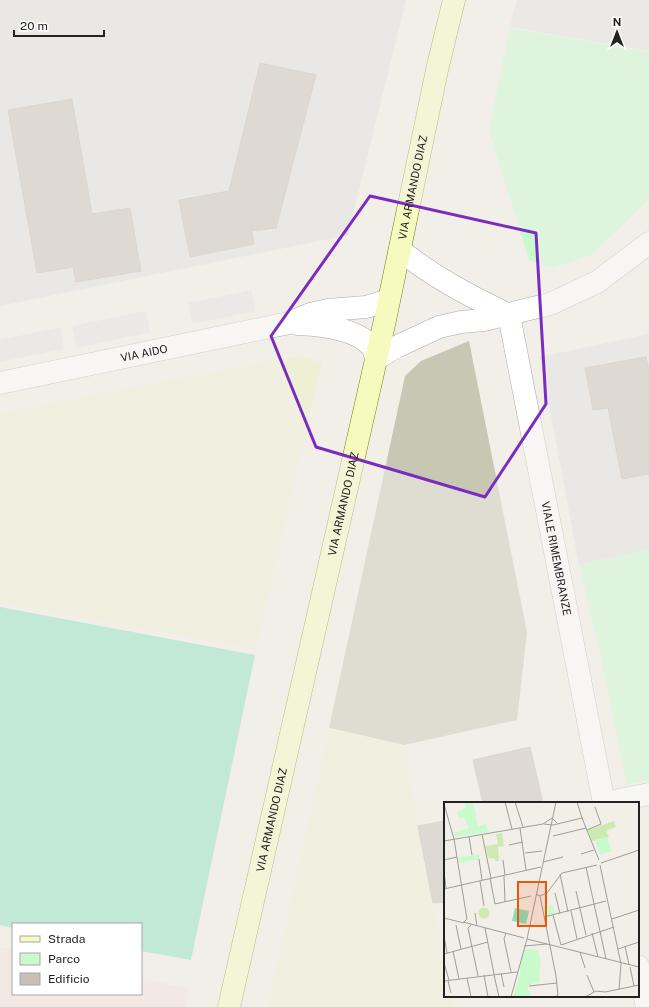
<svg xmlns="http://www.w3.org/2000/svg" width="649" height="1007" viewBox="0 0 649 1007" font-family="'Public Sans',sans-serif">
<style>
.residential{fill:#e0dfdf}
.military{fill:#f3e3dd}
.construction{fill:#c7c7b4}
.farmland{fill:#eef0d5}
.park{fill:#c8facc}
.pitch{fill:#88e0be}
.parking{fill:#e2e2e2}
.building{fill:#c7bfb8;stroke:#c4b6ab}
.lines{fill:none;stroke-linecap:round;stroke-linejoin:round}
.minor-casing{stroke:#a9a9a9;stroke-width:23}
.tertiary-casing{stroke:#a9a9a9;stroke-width:23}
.secondary-casing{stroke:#707d05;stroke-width:23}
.minor{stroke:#fff;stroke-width:22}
.tertiary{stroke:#fff;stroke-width:22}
.secondary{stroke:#f7fabf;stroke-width:22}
.marked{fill:none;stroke:#7b2cbf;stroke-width:3;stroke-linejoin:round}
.labels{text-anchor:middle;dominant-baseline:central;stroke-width:4;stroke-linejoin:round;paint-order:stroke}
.street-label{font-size:11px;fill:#222;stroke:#fff}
.inset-road{fill:none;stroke:#9f9d99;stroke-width:1}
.view{fill:#e8590c;fill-opacity:0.15;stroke:#e8590c;stroke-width:2}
.inset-edge{fill:none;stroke:#222;stroke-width:2}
</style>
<rect width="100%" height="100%" fill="#f2efe9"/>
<!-- residential -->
<path class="residential" d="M 0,0 L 406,0 L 348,235 L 0,306 Z
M 649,334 L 649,549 L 579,565 L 540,357 Z"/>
<!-- military -->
<path class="military" d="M 0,947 L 13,950 L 13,994 L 141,994 L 141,978 L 190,989 L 186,1007 L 0,1007 Z"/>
<!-- construction -->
<path class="construction" d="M 469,341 L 527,632 L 517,720 L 404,745 L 329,728 L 405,376 L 421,361 Z"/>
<!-- farmland -->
<path class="farmland" d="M 298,356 L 322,362 L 256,649 L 0,603 L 0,413 Z
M 329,728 L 404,745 L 418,826 L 445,965 L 445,996 L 451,996 L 453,1007 L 268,1007 Z"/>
<!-- park -->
<path class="park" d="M 510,28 L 649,52 L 649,200 L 591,255 L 552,268 L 529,260 L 489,131 Z
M 649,549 L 649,780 L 627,785 L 598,644 L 579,565 Z"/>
<!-- pitch -->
<path class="pitch" d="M 0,607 L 255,655 L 191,960 L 141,951 L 141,924 L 13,924 L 13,928 L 0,925 Z"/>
<!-- parking -->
<path class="parking" d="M 517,0 L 649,0 L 649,51 L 510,27 Z
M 251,290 L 256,311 L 192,324 L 188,303 Z
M 146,311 L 150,332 L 77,348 L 72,326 Z
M 60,327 L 64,349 L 0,362 L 0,340 Z"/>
<!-- building -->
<path class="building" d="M 260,63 L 316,75 L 276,228 L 252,231 L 254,244 L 190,257 L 179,200 L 229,191 Z
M 72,99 L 92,214 L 130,208 L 141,271 L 76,282 L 73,267 L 37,273 L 8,110 Z
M 646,357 L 649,371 L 649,474 L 622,479 L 608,408 L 593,410 L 585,368 Z
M 530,747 L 543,803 L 483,803 L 473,760 Z
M 445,821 L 445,902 L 433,903 L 418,826 Z"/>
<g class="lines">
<defs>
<g id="minor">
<path id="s1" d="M 509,315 L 604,803"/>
<path d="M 298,324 C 321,325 356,328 372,347 C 374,350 375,355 376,359"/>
<path id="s2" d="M 0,383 L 289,323 L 310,314 L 328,310 L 366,307 L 389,300"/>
<path d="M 604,803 L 649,794"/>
<path d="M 638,966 L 647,1007"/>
</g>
<path id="tertiary" d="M 400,250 C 433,277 470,296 509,315
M 376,359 L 396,347 L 439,327 L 461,322 L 484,320 L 550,304 L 597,282 L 649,243"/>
<g id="secondary">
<path id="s3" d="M 229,1007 L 385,320 L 437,70 L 454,0"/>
</g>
</defs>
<!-- minor casing -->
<use href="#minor" class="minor-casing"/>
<!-- tertiary casing -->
<use href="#tertiary" class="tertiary-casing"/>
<!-- secondary casing -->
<use href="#secondary" class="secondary-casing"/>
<!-- minor -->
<use href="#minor" class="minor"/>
<!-- tertiary -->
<use href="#tertiary" class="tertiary"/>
<!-- secondary -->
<use href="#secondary" class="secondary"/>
</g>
<!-- marked area -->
<path d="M0 0H649V1007H0ZM 370,196 L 536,233 L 546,404 L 485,497 L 316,447 L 271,336 Z" fill="#f2efe9" fill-opacity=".55" fill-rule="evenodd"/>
<path class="marked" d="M 370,196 L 536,233 L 546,404 L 485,497 L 316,447 L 271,336 Z"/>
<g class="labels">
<!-- street labels -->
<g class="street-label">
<text stroke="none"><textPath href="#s3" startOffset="840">VIA ARMANDO DIAZ</textPath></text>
<text stroke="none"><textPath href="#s2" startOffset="147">VIA AIDO</textPath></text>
<text stroke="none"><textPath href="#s3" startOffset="516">VIA ARMANDO DIAZ</textPath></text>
<text stroke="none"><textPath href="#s1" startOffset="248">VIALE RIMEMBRANZE</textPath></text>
<text stroke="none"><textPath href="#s3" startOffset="192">VIA ARMANDO DIAZ</textPath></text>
</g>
</g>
<!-- overview -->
<g transform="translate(444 802)">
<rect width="195" height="195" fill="#f2efe9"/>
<path d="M 170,19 L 172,25 L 162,29 L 165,35 L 148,39 L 144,28 ZM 58,31 L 60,44 L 54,45 L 55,59 L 51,59 L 50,56 L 45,57 L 41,44 L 54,42 L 52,32 ZM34.5 111a5.5 5.5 0 1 1 11 0a5.5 5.5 0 1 1-11 0Z" fill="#cdebb0"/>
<path d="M 20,0 L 29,0 L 34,24 L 42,22 L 45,30 L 11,35 L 9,31 L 25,26 L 20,15 L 15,16 L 13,10 L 21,6 ZM 163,35 L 168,49 L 156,53 L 151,38 ZM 35,52 L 35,57 L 15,61 L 14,56 ZM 108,103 L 111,112 L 101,114 L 99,105 ZM 80,147 L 94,148 L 97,165 L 95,165 L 96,179 L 83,184 L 87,195 L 69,195 L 77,169 L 75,169 Z" fill="#c8facc"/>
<path d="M 71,106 L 85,109 L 82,122 L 68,119 Z" fill="#88e0be"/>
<path class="inset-road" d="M 61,0 L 68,27M 71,0 L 79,25M 133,0 L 138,16M 0,2 L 10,37 L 23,117 L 20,120M 100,22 L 109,23 L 138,16 L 155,58M 76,26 L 82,68M 143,28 L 157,22 L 151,5M 38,32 L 47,76M 109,34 L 142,26M 25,35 L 28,53M 0,39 L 99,22 L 108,16 L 113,21M 65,43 L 79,40M 81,51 L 98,49M 137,52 L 150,48M 35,57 L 38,78M 0,58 L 13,55M 59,58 L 61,73M 99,60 L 119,55M 157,61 L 195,48M 156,63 L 177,162 L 175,188M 142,65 L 162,157M 0,69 L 2,86M 116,72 L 124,110M 60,74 L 61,100M 46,76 L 51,102 L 87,94M 36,79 L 40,104M 0,87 L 97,65M 132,89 L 142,133M 111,91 L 116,112M 92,92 L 96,94 L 112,174 L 114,193 L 111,195M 96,94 L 103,91 L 118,71 L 153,63M 127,109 L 133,137M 31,111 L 33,124M 109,113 L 117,143 L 170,125M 100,115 L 162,99M 0,116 L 20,121M 168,117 L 195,108M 19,120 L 80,136M 12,123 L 17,147M 27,123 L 24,126 L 34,174M 41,126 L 50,172M 62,131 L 60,137 L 67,170M 148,131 L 154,155M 0,134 L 3,151M 83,137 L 195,165M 80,144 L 103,142M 181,144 L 185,163M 174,147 L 195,140M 9,149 L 15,177M 136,150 L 141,166M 0,152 L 44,140M 0,161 L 5,178M 186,165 L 190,184M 57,171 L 60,185M 40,173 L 44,195M 50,173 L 55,195M 143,173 L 150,190M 23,176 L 27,195M 0,179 L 73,170M 4,179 L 7,191M 85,184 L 113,181M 67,195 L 83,137 L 112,0M 141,195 L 152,189 L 161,190 L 195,183"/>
<path class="view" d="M 74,80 L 102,80 L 102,124 L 74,124 Z"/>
<rect width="195" height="195" class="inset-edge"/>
</g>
<!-- legend -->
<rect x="12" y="923" width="130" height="72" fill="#ffffff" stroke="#a7a7a7"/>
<rect x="20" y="936" width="20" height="6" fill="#f7fabf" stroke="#a7a7a7"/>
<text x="48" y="943" font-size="12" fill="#222222">Strada</text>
<rect x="20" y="953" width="20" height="12" fill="#c8facc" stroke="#a7a7a7"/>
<text x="48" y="963" font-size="12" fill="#222222">Parco</text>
<rect x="20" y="973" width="20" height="12" fill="#c7bfb8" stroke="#a7a7a7"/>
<text x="48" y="983" font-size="12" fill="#222222">Edificio</text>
<!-- north arrow -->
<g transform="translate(617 32)" stroke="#ffffff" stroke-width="3" paint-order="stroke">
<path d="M0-3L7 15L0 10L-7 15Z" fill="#222222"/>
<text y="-6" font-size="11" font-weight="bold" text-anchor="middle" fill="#222222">N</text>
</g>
<!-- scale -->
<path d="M14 30v6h90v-6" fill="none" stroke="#222222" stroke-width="2"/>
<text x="20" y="30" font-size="12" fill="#222222" stroke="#ffffff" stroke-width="3" paint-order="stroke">20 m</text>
</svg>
